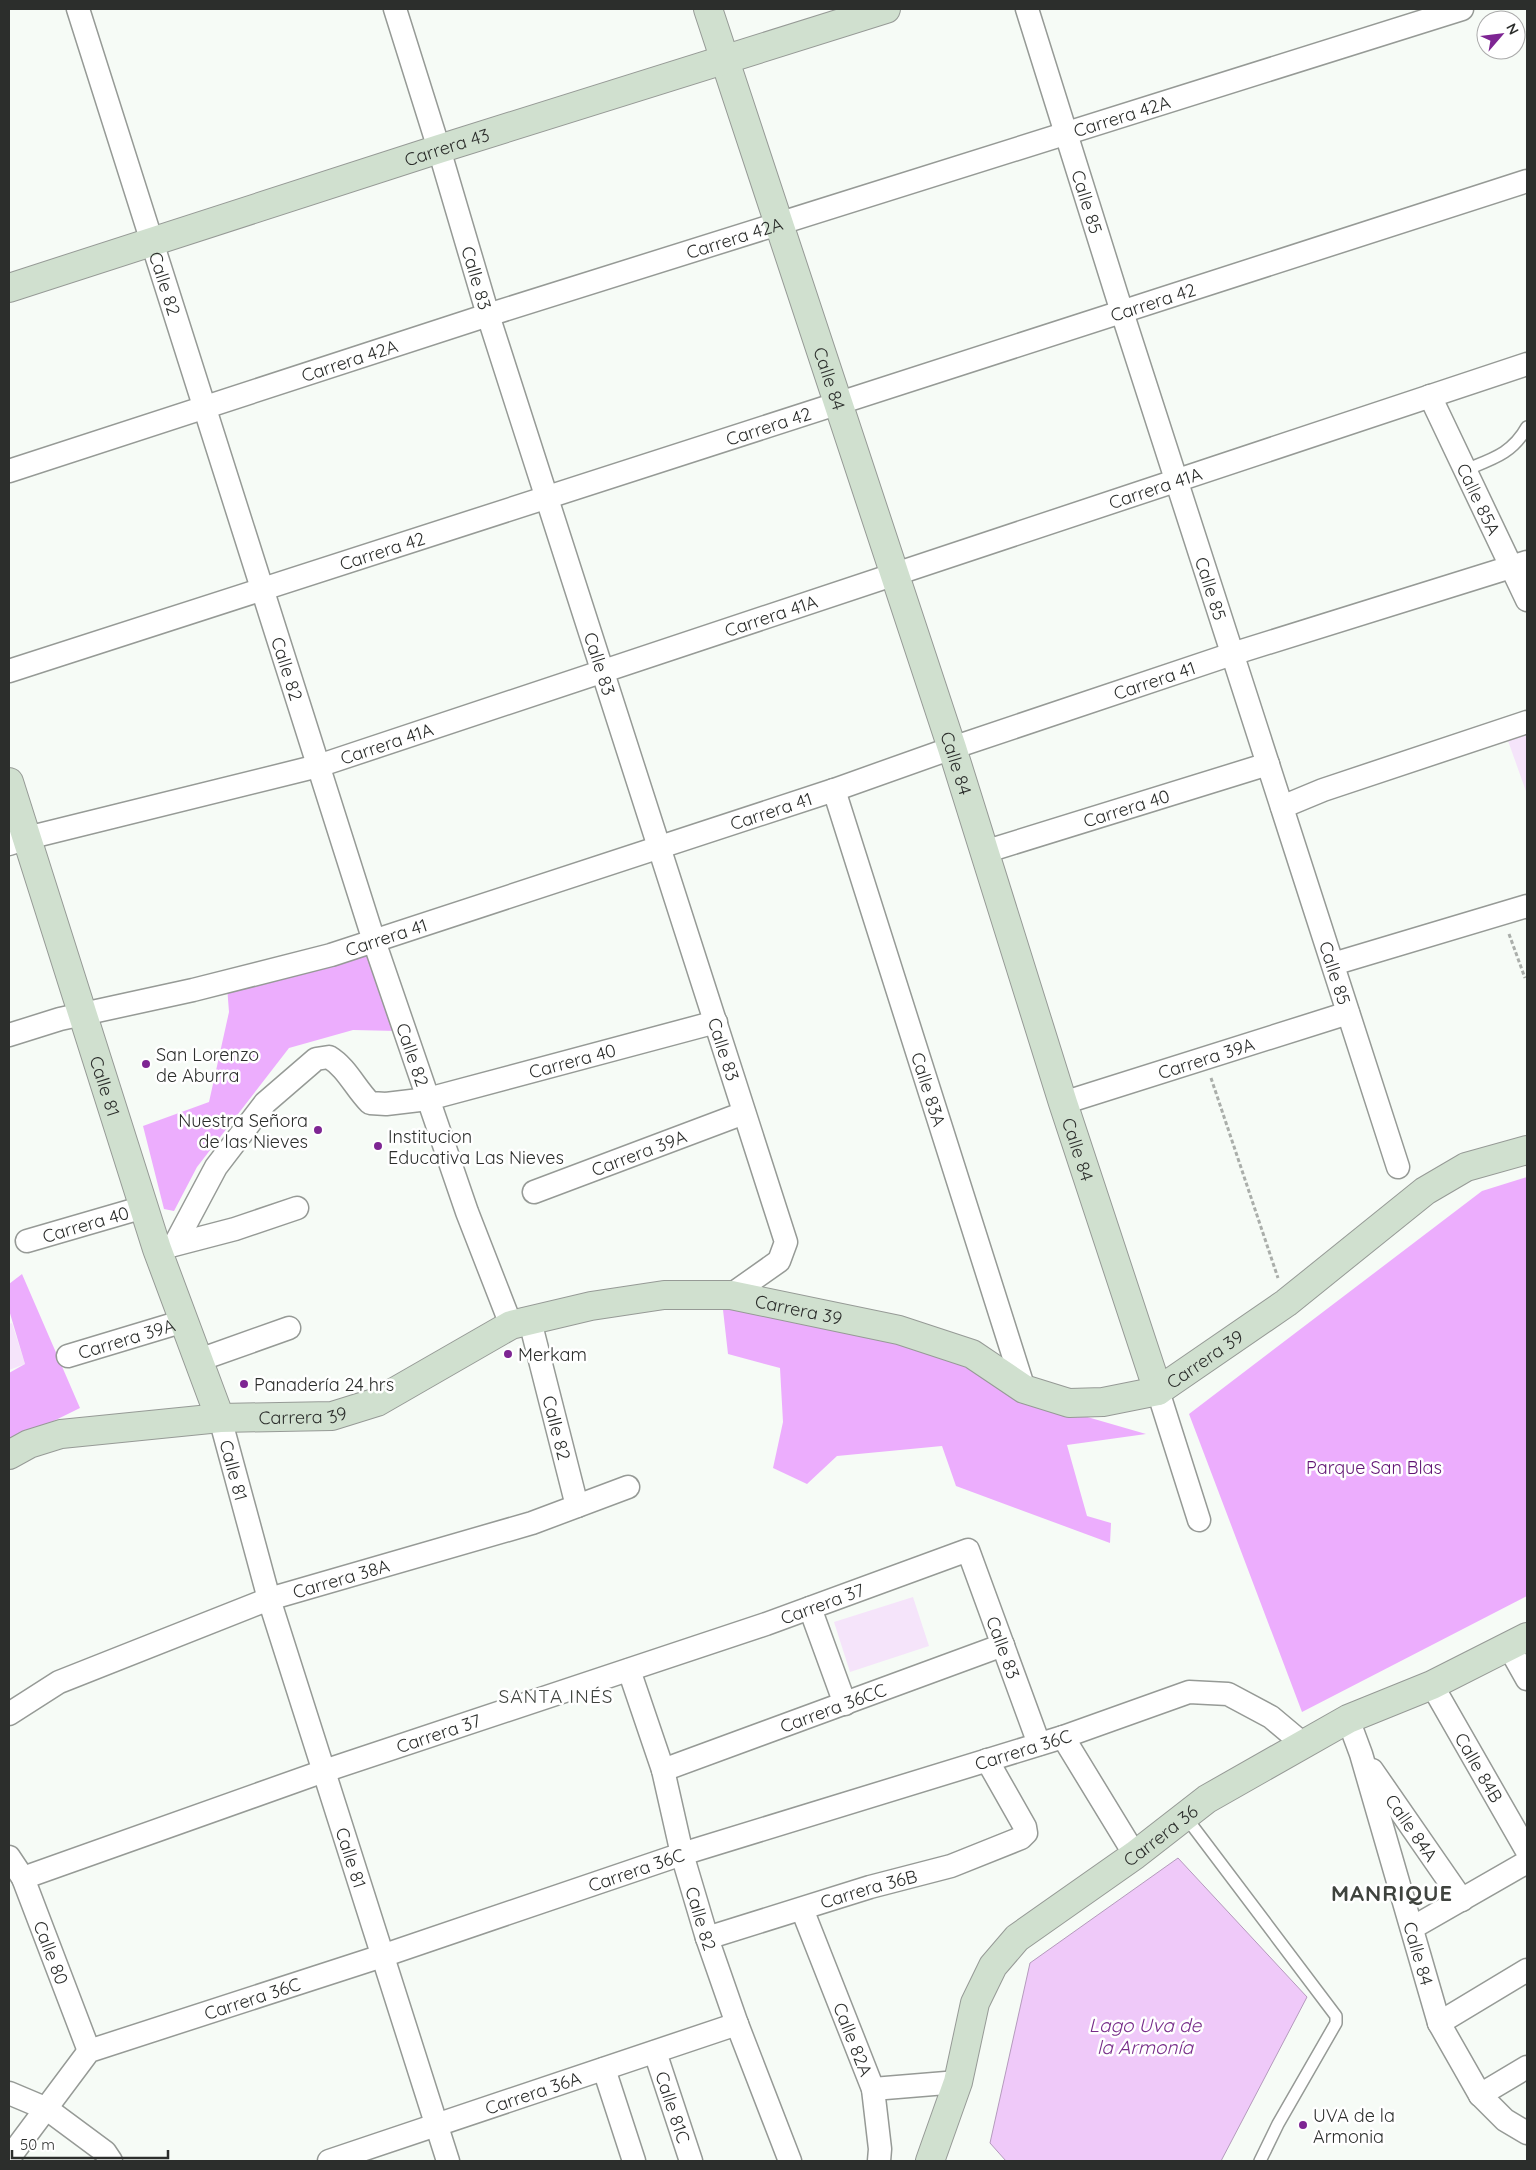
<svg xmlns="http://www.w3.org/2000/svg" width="1536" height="2170" viewBox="0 0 1536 2170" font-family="Quicksand,sans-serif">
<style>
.green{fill:#f5e4fa}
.forest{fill:#ecadfd}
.water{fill:#efc9f9;stroke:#b49abc}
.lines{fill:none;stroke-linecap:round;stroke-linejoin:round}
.lane-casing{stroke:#969a96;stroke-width:14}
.street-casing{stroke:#969a96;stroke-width:25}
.secondary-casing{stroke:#969a96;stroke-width:30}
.path{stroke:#aaaeaa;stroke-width:3;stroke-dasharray:4 2.5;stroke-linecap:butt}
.lane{stroke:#fff;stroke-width:11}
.street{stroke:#fff;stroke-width:22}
.secondary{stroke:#d0e0cf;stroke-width:28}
.poi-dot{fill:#7e2593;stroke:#fff;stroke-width:2}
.labels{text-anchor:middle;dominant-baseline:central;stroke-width:5;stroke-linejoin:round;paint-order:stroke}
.street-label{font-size:18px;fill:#2c2e2c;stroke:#fff}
.poi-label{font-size:18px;fill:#2c2e2c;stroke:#fff;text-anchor:start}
.park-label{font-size:18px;fill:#611473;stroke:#fff}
.neighbourhood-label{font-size:19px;letter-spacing:1px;fill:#3f433e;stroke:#fff}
.water-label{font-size:19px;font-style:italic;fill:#772c89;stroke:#fff}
.district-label{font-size:22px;font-weight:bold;letter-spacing:1px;fill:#3f433e;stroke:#fff}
</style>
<rect width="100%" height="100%" fill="#f6fbf6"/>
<!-- green -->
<path class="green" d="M 1527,733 L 1527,794 L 1507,738 Z
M 12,1323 L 25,1364 L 9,1370 L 9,1324 Z
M 913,1597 L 929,1646 L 850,1672 L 834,1622 Z"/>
<!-- forest -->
<path class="forest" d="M 370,949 L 398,1031 L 353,1030 L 289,1048 L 197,1167 L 174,1211 L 164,1209 L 143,1126 L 209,1102 L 229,1012 L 227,986 Z
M 1527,1177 L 1527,1596 L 1302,1712 L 1189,1414 L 1482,1191 Z
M 22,1274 L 80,1408 L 9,1443 L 9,1373 L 25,1364 L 9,1310 L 9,1284 Z
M 722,1301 L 848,1329 L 961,1361 L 1070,1412 L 1146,1434 L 1067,1445 L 1087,1516 L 1111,1523 L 1110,1543 L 956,1486 L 942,1446 L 837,1456 L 807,1484 L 773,1468 L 783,1422 L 780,1368 L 728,1354 Z"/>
<!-- water -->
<path class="water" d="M 1178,1858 L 1307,1997 L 1221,2161 L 1006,2161 L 990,2143 L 1030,1963 Z"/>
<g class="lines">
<defs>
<path id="lane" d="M 1465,470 C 1492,459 1512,454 1527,427
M 1185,1816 L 1336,2016 L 1336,2023 L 1278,2124 L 1260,2161"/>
<g id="street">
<path id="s1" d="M 78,9 L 374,941 L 467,1212 L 511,1325"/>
<path id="s2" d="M 395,9 L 439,149 L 488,315 L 786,1242 L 779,1261 L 731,1295"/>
<path id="s3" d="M 1027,9 L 1122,312 L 1398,1167"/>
<path id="s4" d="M 1430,396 L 1527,600"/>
<path id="s5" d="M 9,471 L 488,315 L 1462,9"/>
<path id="s6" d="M 9,671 L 1527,181"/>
<path id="s7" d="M 834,790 L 1024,1389"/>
<path d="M 1282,807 L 1323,790 L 1527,722"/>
<path id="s8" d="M 9,844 L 27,838 L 318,766 L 1527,364"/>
<path id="s9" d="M 984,852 L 1268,764"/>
<path d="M 1333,964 L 1527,906"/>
<path id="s10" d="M 9,1035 L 60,1019 L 193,990 L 331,955 L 834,790 L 952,748 L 1232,654 L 1527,562"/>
<path id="s11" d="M 1063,1103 L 1348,1013"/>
<path id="s12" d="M 534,1192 L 744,1113"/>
<path id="s13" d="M 27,1241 L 144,1207"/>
<path id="s14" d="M 175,1244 L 216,1167 L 265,1103 L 316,1059 L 329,1057 C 347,1068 355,1088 370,1103 L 386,1104 L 428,1099 L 716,1022"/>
<path d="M 166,1247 L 235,1229 L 297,1208"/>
<path id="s15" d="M 530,1321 L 577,1506"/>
<path id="s16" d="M 68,1356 L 184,1321"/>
<path d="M 199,1360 L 289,1328"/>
<path d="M 1158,1391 L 1199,1520"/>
<path id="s17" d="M 220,1418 L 269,1599 L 448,2161"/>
<path d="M 810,1608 L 845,1704"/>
<path d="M 1509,1647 L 1527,1679"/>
<path id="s18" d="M 629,1670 L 663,1770 L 682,1854 L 707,1938 L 737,2024 L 790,2161"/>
<path id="s19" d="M 1432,1685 L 1527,1851"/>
<path id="s20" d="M 9,1714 L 59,1682 L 269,1599 L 532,1523 L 628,1487"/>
<path id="s21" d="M 1348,1719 L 1361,1754 L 1439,2023 L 1480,2095 L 1505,2120 L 1527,2133"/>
<path d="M 1063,1737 L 1135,1855"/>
<path id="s22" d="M 663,1770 L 1003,1645"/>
<path id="s23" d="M 1372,1770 L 1462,1900"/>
<path id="s24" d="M 9,1857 L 23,1878 L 89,2051"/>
<path id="s25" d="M 23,1878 L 324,1771 L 766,1624 L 968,1550 L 1039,1744"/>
<path id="s26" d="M 802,1909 L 873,2089 L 880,2149 L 879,2161"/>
<path d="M 1412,1928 L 1527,1862"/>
<path id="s27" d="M 707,1938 L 870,1887 L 951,1866 L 1021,1838 L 1026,1833 L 1025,1827 L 987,1760"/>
<path d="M 1439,2023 L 1527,1970"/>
<path id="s28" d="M 655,2052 L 691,2161"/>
<path d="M 604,2069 L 634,2161"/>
<path d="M 873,2089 L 958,2082"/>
<path d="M 9,2093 L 47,2109 L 105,2152 L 111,2161"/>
<path d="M 1480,2095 L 1527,2067"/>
<path id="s29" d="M 9,2158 L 89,2051 L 382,1956 L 682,1854 L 1063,1737 L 1189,1692 L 1228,1694 L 1271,1717 L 1302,1743"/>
<path id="s30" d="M 329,2161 L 737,2024"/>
</g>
<g id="secondary">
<path id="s31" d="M 708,9 L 952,748 L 1063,1103 L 1158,1391"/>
<path id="s32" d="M 9,288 L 439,149 L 886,9"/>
<path id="s33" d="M 9,782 L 157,1249 L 220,1418"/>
<path id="s34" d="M 9,1455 L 29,1444 L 61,1434 L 220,1418 L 332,1416 L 377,1402 L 511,1325 L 591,1306 L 664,1295 L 731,1295 L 899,1330 L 972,1354 L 1024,1389 L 1069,1403 L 1103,1402 L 1158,1391 L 1286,1303 L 1425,1191 L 1466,1167 L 1527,1150"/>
<path id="s35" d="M 930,2161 L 958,2082 L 975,2003 L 993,1966 L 1017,1938 L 1135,1855 L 1207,1799 L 1348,1719 L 1432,1685 L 1527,1637"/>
</g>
</defs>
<!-- lane casing -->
<use href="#lane" class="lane-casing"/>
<!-- street casing -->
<use href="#street" class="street-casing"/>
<!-- secondary casing -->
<use href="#secondary" class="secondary-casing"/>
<!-- path -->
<path class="path" d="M 1509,934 L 1525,978
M 1211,1078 L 1278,1278"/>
<!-- lane -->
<use href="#lane" class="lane"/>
<!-- street -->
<use href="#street" class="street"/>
<!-- secondary -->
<use href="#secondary" class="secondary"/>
</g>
<!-- markers -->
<g class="poi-dot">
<circle cx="146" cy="1064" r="5"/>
<circle cx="318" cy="1130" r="5"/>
<circle cx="378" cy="1146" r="5"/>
<circle cx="508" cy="1354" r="5"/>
<circle cx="244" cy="1384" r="5"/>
<circle cx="1303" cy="2125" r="5"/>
</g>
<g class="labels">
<!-- street labels -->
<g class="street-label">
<text stroke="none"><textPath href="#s5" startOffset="1168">Carrera 42A</textPath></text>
<text stroke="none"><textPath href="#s32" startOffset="460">Carrera 43</textPath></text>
<text stroke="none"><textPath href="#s3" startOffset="202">Calle 85</textPath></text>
<text stroke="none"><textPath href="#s5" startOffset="762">Carrera 42A</textPath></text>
<text stroke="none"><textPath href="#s2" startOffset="281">Calle 83</textPath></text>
<text stroke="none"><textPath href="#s1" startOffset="288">Calle 82</textPath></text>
<text stroke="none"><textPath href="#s6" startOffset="1202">Carrera 42</textPath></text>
<text stroke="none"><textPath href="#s5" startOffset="358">Carrera 42A</textPath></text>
<text stroke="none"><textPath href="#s31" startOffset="389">Calle 84</textPath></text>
<text stroke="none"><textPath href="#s6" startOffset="798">Carrera 42</textPath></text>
<text stroke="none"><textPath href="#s8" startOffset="1201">Carrera 41A</textPath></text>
<text stroke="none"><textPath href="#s4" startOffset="114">Calle 85A</textPath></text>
<text stroke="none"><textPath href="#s6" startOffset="392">Carrera 42</textPath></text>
<text stroke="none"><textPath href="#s3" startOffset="608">Calle 85</textPath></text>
<text stroke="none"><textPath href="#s8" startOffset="796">Carrera 41A</textPath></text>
<text stroke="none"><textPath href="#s2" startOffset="686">Calle 83</textPath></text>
<text stroke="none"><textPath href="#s1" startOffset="692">Calle 82</textPath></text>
<text stroke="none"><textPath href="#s10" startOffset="1200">Carrera 41</textPath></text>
<text stroke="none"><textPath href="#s8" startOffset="391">Carrera 41A</textPath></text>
<text stroke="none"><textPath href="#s31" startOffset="794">Calle 84</textPath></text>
<text stroke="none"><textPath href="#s9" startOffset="149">Carrera 40</textPath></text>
<text stroke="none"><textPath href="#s10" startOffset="795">Carrera 41</textPath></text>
<text stroke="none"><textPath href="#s10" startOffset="390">Carrera 41</textPath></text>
<text stroke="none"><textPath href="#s3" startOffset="1012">Calle 85</textPath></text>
<text stroke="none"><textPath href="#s2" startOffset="1091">Calle 83</textPath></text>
<text stroke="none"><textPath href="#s1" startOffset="1098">Calle 82</textPath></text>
<text stroke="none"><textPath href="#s11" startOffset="150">Carrera 39A</textPath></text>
<text stroke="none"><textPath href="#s14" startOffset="518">Carrera 40</textPath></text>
<text stroke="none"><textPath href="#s33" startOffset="319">Calle 81</textPath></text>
<text stroke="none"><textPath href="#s7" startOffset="314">Calle 83A</textPath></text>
<text stroke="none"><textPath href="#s31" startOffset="1199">Calle 84</textPath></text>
<text stroke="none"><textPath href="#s12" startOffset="112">Carrera 39A</textPath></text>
<text stroke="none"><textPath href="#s13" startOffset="61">Carrera 40</textPath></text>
<text stroke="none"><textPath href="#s34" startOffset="822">Carrera 39</textPath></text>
<text stroke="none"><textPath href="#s16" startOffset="61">Carrera 39A</textPath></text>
<text stroke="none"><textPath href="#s34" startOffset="1258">Carrera 39</textPath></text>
<text stroke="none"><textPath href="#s34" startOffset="299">Carrera 39</textPath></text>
<text stroke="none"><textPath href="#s15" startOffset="110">Calle 82</textPath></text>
<text stroke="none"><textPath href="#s17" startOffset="54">Calle 81</textPath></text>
<text stroke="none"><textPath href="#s20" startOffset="360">Carrera 38A</textPath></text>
<text stroke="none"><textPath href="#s25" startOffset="845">Carrera 37</textPath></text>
<text stroke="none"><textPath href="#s25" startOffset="1104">Calle 83</textPath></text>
<text stroke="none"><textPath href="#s22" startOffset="181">Carrera 36CC</textPath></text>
<text stroke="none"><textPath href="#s25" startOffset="440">Carrera 37</textPath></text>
<text stroke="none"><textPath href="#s29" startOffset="1115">Carrera 36C</textPath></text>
<text stroke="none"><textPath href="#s19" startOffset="95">Calle 84B</textPath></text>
<text stroke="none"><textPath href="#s23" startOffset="70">Calle 84A</textPath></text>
<text stroke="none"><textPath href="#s35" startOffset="419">Carrera 36</textPath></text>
<text stroke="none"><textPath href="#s17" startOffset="459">Calle 81</textPath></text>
<text stroke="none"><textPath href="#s29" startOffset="710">Carrera 36C</textPath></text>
<text stroke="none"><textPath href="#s27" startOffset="169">Carrera 36B</textPath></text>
<text stroke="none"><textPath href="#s18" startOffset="259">Calle 82</textPath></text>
<text stroke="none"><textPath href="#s24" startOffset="105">Calle 80</textPath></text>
<text stroke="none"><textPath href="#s21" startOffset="245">Calle 84</textPath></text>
<text stroke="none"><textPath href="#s29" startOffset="305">Carrera 36C</textPath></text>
<text stroke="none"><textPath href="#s26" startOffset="140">Calle 82A</textPath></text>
<text stroke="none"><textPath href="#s30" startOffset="215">Carrera 36A</textPath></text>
<text stroke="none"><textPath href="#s28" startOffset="58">Calle 81C</textPath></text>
</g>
<!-- poi labels -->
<g class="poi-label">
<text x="156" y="1054">San Lorenzo<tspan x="156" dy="21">de Aburra</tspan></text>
<text x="308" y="1120" text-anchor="end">Nuestra Señora<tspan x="308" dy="21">de las Nieves</tspan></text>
<text x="388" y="1136">Institucion<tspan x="388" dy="21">Educativa Las Nieves</tspan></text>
<text x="518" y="1354">Merkam</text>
<text x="254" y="1384">Panadería 24 hrs</text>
<text x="1313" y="2115">UVA de la<tspan x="1313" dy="21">Armonia</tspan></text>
</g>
<!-- park labels -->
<g class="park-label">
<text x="1374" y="1467">Parque San Blas</text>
</g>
<!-- neighbourhood labels -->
<g class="neighbourhood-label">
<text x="556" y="1696">SANTA INÉS</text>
</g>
<!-- water labels -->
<g class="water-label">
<text x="1145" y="2025">Lago Uva de<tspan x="1145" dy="22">la Armonía</tspan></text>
</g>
<!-- district labels -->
<g class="district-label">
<text x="1392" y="1893">MANRIQUE</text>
</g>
</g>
<!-- border -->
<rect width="1536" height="2170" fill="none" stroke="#2c2e2c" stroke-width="20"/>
<!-- north arrow -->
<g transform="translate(1501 35) rotate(62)"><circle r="24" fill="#ffffff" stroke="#ababab"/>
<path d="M0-4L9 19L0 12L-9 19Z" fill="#7e2593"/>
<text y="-8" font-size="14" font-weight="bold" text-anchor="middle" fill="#2c2e2c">N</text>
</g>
<!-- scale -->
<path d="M12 2150v8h156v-8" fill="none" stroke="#2c2e2c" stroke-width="2.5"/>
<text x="20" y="2150" font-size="15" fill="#2c2e2c" stroke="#ffffff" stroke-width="4" paint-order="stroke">50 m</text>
</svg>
